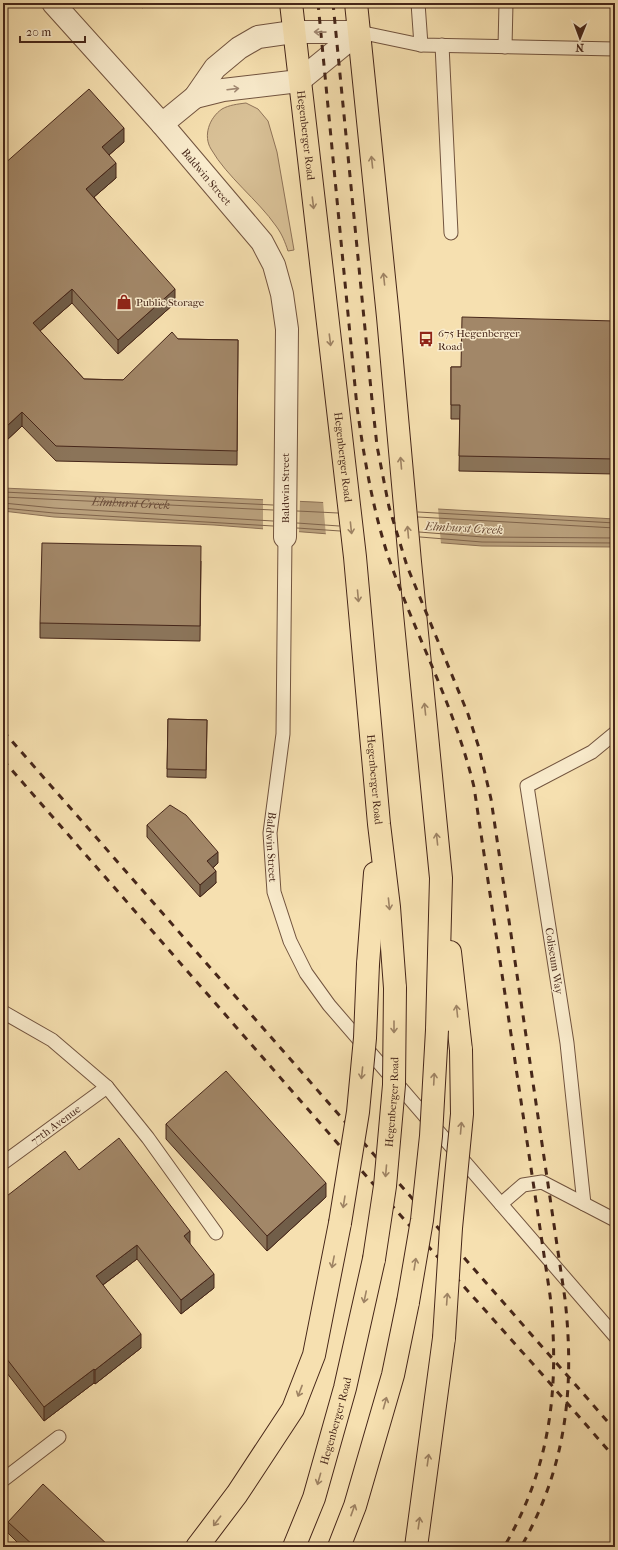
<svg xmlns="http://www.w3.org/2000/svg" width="618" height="1550" viewBox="0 0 618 1550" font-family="'IM FELL French Canon',serif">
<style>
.green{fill:#d8c096;stroke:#8f7358}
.water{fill:#baa17d;stroke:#8c7055}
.pier{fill:#f6e0b0}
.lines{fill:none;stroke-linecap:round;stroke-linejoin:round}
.shore{stroke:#80644b;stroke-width:1}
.service-casing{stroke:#72543f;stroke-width:15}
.minor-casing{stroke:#72543f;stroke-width:24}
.primary-casing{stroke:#462619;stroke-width:24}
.service{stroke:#f9ebcc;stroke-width:13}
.minor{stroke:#f9ebcc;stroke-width:22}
.primary{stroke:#f6e0b0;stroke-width:22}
.rail{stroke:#462619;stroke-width:3;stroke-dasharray:7 7;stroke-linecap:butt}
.primary-bridge-casing{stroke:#462619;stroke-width:24;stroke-linecap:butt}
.primary-bridge{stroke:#f6e0b0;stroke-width:22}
.wall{fill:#8b7459;stroke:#462619}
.shaded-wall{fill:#715e49;stroke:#462619}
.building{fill:#a28768;stroke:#462619}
.oneway{stroke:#a08872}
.oneway2{stroke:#9e8364}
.labels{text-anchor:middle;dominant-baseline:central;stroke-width:3;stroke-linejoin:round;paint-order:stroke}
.street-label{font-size:11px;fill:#462619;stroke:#f9ebcc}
.poi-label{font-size:11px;fill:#462619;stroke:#f9ebcc;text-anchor:start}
.water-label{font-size:12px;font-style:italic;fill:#694b37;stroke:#f9ebcc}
</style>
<rect width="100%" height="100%" fill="#f6e0b0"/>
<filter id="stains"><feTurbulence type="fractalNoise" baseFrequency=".005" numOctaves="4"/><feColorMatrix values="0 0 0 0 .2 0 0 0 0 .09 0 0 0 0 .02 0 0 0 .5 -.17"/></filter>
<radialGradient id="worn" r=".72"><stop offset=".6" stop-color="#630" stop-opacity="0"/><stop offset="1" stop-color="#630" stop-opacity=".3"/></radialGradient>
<!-- green -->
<path class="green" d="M 246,103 L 258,109 L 268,121 L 277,152 L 294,250 L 288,251 C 285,242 282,234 276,226 C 258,200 227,177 211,149 C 203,136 209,118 222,109 C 229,105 238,104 246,103 Z"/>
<!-- water -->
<path class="water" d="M 3,488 L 314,502 L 615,519 L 615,547 L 482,546 L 214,525 L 54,517 L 3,511 Z"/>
<!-- pier -->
<path class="pier" d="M 263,498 L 300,500 L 299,534 L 263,531 Z
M 323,501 L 438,507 L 441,544 L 326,536 Z"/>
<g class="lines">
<!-- shore -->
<g class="shore">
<path d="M 3,492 L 273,505"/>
<path id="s1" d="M 3,497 L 273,510"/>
<path d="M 3,503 L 54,508 L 273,521"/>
<path d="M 3,508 L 54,513 L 273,526"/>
<path d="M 297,511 L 338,513"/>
<path d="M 418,512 L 615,523"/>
<path d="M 418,517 L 615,528"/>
<path d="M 297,523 L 339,526"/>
<path d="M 297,528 L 340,531"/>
<path d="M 419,532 L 483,537 L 615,538"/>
<path d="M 420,537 L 482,542 L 615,543"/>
</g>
<defs>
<g id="service">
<path d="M 418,3 L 421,45"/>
<path d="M 359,32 L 421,45 L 615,49"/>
<path d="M 442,45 L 451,233"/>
<path d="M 505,47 L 506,3"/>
<path id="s2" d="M 285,537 L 283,734 L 270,833 L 274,892 L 290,941 L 306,973 L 329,1005 L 615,1336"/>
<path d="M 3,1012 L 52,1040 L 107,1087 L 148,1138 L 216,1233"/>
<path id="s3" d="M 3,1163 L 107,1087"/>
<path d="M 501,1204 L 523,1185 L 542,1182 L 615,1220"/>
<path d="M 584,1204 L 567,1043 L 527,786 L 592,752 L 615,733"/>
<path d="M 3,1480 L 59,1437"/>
</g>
<g id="minor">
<path id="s4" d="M 53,3 L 162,124 L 262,242 L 274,265 L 282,294 L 287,329 L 285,537"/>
<path d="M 195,97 L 223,90 L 299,81 L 359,32"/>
<path d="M 162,124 L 195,97 L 215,68 L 239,48 L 258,37 L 293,32 L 359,32"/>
</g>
<g id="primary">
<path id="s5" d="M 291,3 L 355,557 L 379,824 L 389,907 L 395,988"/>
<path d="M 356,3 L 388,317 L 410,562 L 441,878 L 437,1030"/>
<path d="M 450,952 L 461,1050"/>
<path d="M 368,964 L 375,873"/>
<path d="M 197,1547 L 237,1494 L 293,1409 L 314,1355 L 340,1223"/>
<path id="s6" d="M 294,1547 L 314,1498 L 345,1388 L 374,1259"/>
<path d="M 339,1547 L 355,1506 L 393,1375 L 408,1302"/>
<path d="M 416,1547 L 444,1338"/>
</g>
</defs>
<!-- service casing -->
<use href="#service" class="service-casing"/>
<!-- minor casing -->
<use href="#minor" class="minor-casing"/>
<!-- primary casing -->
<use href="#primary" class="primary-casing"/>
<!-- service -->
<use href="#service" class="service"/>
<!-- minor -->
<use href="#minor" class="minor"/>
<!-- primary -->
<use href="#primary" class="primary"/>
<!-- rail -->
<path class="rail" d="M 318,3 L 357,407 C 364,457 372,505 387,553 C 414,633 454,704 474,787 L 550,1295 C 560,1386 551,1467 504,1547
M 333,3 L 372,400 L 377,446 L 389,507 L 407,566 L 468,714 L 479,748 L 491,799 L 565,1299 C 575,1389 566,1468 521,1547
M 3,731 L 615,1430
M 3,760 L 402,1217 L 541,1373 L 615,1458"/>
<defs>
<g id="primary-bridge">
<path d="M 340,1223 L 358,1112 L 365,1038 L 368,964"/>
<path id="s7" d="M 374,1259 L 385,1186 L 394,1085 L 395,988"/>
<path d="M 408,1302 L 422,1220 L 431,1136 L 437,1030"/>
<path d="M 444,1338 L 451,1228 L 462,1114 L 461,1050"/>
</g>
</defs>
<!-- primary-bridge casing -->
<use href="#primary-bridge" class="primary-bridge-casing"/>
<!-- primary-bridge -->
<use href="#primary-bridge" class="primary-bridge"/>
</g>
<!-- wall -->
<path class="wall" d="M 137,3 L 148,3 L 142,8 Z
M 124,142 L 109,155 L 116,178 L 94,197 L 175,303 L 118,354 L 72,303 L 40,331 L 84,379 L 123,380 L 178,339 L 238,340 L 237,465 L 56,461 L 22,426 L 7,440 L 3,436 L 3,165 Z
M 615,321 L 615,474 L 459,471 L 460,419 L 451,419 L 451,367 L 461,367 Z
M 201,561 L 200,641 L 40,638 L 40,623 Z
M 168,719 L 207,720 L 206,778 L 167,777 Z
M 147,825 L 218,863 L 213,868 L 216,883 L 200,897 L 147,837 Z
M 166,1124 L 326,1197 L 267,1251 L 166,1139 Z
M 79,1170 L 214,1288 L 181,1314 L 137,1259 L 103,1285 L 141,1348 L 95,1384 L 94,1383 L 44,1421 L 3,1368 L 3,1199 Z
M 8,1522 L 110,1547 L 22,1547 L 8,1533 Z"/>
<!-- shaded-wall -->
<path class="shaded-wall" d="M 142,3 L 148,3 L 142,8 Z
M 124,128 L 124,142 L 102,161 L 102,147 Z
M 116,163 L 116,178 L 86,204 L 86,189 Z
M 72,289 L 72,303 L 33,337 L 33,323 Z
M 175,289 L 175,303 L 118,354 L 118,340 Z
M 22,412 L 22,426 L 7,440 L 7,426 Z
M 218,852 L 218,863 L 207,873 L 207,861 Z
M 216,871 L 216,883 L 200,897 L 200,885 Z
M 326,1183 L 326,1197 L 267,1251 L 267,1236 Z
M 190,1231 L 190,1245 L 184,1236 Z
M 137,1245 L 137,1259 L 96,1290 L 96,1276 Z
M 214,1274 L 214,1288 L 181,1314 L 181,1300 Z
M 141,1334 L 141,1348 L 95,1384 L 95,1370 Z
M 94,1369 L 94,1383 L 44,1421 L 44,1407 Z"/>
<!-- building -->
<path class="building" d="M 89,89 L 124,128 L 102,147 L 116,163 L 86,189 L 175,289 L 118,340 L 72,289 L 33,323 L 84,379 L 123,380 L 172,332 L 178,339 L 238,340 L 237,451 L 56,446 L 22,412 L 7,426 L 3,421 L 3,165 Z
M 462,317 L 615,321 L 615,459 L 459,456 L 460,405 L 451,405 L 451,367 L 461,367 Z
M 42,543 L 201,546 L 200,626 L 40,623 Z
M 168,719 L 207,720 L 206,770 L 167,769 Z
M 170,805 L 186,815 L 218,852 L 207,861 L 216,871 L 200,885 L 147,825 Z
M 226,1071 L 326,1183 L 267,1236 L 166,1124 Z
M 119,1138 L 190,1231 L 184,1236 L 214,1274 L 181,1300 L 137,1245 L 96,1276 L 141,1334 L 95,1370 L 94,1369 L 44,1407 L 3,1354 L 3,1199 L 65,1151 L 79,1170 Z
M 43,1484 L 110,1547 L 35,1547 L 8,1522 Z"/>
<!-- one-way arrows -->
<defs><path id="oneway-shaft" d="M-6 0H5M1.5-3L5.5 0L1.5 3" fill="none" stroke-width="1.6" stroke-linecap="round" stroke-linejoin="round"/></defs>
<g class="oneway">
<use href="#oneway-shaft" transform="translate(320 32) rotate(-179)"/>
<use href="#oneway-shaft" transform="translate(233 89) rotate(-7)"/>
</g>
<g class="oneway2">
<use href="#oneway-shaft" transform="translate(372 162) rotate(-96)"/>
<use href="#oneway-shaft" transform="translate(313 203) rotate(83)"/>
<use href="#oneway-shaft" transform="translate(384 279) rotate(-96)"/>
<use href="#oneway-shaft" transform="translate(330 340) rotate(83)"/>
<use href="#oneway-shaft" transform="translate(401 463) rotate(-95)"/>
<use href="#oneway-shaft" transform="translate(351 528) rotate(84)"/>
<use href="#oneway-shaft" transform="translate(408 532) rotate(-95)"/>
<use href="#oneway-shaft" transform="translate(358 596) rotate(85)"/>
<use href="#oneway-shaft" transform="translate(425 709) rotate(-96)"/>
<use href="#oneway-shaft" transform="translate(437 839) rotate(-96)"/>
<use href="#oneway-shaft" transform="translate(389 904) rotate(84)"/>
<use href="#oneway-shaft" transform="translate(457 1011) rotate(-96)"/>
<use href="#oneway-shaft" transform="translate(394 1027) rotate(90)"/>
<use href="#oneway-shaft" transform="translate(362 1073) rotate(96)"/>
<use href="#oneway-shaft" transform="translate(434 1079) rotate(-87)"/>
<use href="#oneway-shaft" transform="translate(461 1128) rotate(-85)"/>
<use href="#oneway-shaft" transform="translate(386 1171) rotate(95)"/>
<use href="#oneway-shaft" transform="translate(344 1202) rotate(99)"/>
<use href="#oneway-shaft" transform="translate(333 1262) rotate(101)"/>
<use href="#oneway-shaft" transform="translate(415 1264) rotate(-81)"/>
<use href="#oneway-shaft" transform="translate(365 1297) rotate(102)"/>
<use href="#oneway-shaft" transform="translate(447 1299) rotate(-86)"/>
<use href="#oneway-shaft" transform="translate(300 1391) rotate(111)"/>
<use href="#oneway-shaft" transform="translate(385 1403) rotate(-74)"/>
<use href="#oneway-shaft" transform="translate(428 1460) rotate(-82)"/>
<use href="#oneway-shaft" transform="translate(319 1479) rotate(106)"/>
<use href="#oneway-shaft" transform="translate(353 1510) rotate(-70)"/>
<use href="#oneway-shaft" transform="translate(217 1521) rotate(127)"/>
<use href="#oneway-shaft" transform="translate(419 1523) rotate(-82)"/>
</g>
<!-- icons -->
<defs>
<symbol id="shop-bare" viewBox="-9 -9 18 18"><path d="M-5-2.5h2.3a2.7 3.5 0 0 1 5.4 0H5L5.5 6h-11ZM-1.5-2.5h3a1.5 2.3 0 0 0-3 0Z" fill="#8f2418" stroke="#f9ebcc" stroke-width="2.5" paint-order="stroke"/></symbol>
<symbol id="bus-bare" viewBox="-9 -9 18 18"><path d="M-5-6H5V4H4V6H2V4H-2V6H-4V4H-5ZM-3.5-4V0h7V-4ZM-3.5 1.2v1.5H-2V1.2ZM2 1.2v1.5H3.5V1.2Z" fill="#8f2418" stroke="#f9ebcc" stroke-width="2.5" paint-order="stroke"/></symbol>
</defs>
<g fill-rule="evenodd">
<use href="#shop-bare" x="113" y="291" width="22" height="22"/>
<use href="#bus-bare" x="415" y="328" width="22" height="22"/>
</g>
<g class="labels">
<!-- street labels -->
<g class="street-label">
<text stroke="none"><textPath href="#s5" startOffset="133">Hegenberger Road</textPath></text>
<text stroke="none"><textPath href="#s4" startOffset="232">Baldwin Street</textPath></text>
<text stroke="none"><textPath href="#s5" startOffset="457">Hegenberger Road</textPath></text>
<text transform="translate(285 488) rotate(-90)">Baldwin Street</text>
<text stroke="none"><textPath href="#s5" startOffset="781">Hegenberger Road</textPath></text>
<text stroke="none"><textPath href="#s2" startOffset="311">Baldwin Street</textPath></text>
<text transform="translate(554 961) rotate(81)">Coliseum Way</text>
<text stroke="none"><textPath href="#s7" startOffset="158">Hegenberger Road</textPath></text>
<text stroke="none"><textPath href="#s3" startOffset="65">77th Avenue</textPath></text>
<text stroke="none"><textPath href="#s6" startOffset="133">Hegenberger Road</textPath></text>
</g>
<!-- poi labels -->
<g class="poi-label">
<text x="136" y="302">Public Storage</text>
<text x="438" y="333">675 Hegenberger<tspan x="438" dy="13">Road</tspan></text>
</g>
<!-- water labels -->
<g class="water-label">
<text stroke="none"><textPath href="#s1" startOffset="128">Elmhurst Creek</textPath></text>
<text transform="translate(464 528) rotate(3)">Elmhurst Creek</text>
</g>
</g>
<!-- margin -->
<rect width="618" height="1550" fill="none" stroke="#f6e0b0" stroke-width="16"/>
<rect x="4" y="4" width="610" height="1542" fill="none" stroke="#462619" stroke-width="2"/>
<rect x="8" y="8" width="602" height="1534" fill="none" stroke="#462619"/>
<!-- north arrow -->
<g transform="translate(580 38) rotate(181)" stroke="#f9ebcc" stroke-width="3" paint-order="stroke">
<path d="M0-3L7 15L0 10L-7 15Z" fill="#462619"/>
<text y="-6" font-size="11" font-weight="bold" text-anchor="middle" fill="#462619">N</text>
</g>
<!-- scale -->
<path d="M20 36v6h65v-6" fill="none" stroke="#462619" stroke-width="2"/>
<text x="26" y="36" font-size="12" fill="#462619" stroke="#f9ebcc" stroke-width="3" paint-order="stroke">20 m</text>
<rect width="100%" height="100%" filter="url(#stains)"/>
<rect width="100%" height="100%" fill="url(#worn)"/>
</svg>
